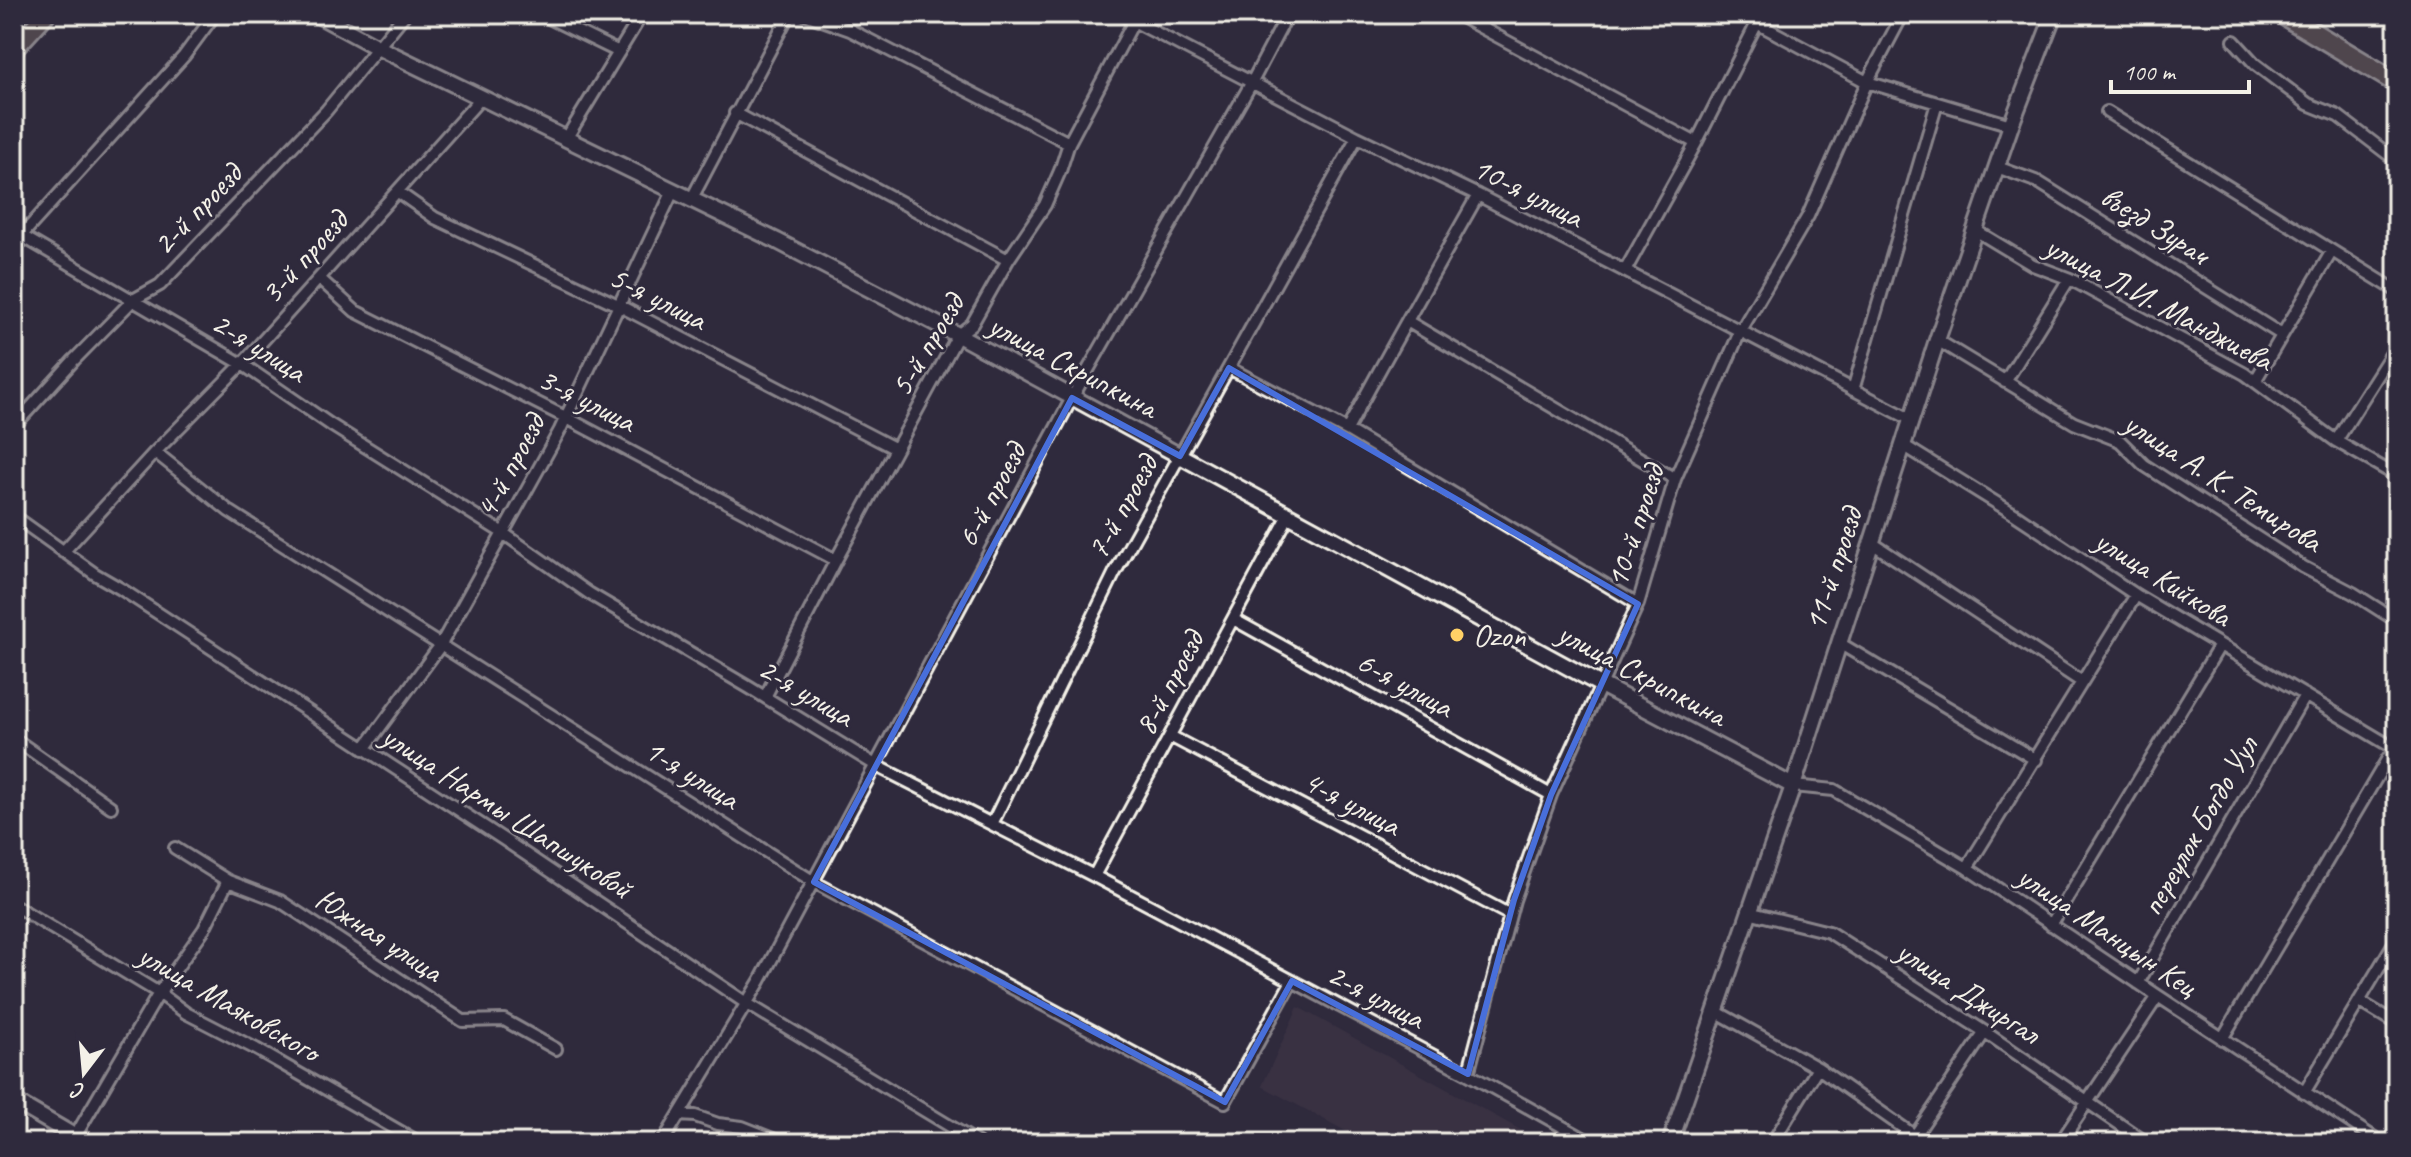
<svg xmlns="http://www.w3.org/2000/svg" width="2411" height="1157" viewBox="0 0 2411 1157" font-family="Caveat,sans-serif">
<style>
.built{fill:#453a4a}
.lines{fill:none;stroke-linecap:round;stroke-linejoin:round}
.street-casing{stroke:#f4f1e8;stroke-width:16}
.secondary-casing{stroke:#f4f1e8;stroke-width:20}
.primary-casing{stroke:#f4f1e8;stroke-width:22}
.highway-casing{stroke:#f4f1e8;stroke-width:24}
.street{stroke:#2f2a3d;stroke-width:10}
.secondary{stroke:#2f2a3d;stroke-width:14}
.primary{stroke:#776864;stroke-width:16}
.highway{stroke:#776864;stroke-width:18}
.marked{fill:none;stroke:#486fdb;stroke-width:6;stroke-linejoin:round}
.poi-dot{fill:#ffd166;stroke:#2f2a3d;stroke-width:3}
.labels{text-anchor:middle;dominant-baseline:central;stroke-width:6;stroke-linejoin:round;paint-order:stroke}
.street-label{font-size:32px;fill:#f4f1e8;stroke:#2f2a3d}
.poi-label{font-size:32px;fill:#f4f1e8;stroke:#2f2a3d;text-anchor:start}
</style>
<rect width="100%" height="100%" fill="#2f2a3d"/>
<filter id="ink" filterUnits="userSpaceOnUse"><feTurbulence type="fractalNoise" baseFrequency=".0125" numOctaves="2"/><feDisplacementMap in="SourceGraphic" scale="16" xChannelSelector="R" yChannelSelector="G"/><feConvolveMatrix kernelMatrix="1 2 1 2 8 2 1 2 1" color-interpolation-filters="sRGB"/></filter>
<g filter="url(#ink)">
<!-- built -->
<path class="built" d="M 1298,1007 L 1544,1143 L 1368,1143 L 1262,1086 Z"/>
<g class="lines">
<defs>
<path id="street" d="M 541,14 L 619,52
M 805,14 L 850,30 L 1069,143
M 1120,14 L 1357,137 L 1478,195 L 1912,420
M 1456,14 L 1696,143
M 1740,14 L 1867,82 L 2011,125
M 2234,41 L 2255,64 L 2308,104 L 2338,116 L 2397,161
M 2107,112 L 2397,291
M 735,113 L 1008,260
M 566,139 L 642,14
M 1997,167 L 2038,182 L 2282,335
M 398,192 L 435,218 L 618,305 L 896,449
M 691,200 L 789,14
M 1975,230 L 2033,265 L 2070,279 L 2245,374 L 2336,441 L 2397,476
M 22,236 L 242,364 L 331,425 L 503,533 L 590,594 L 750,688 L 877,766 L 1094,876 L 1468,1074 L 1592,1143
M 14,244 L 184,56 L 215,14
M 1625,271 L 1696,143 L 1757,23
M 320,279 L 355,311 L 565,417 L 836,560
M 1407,321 L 1675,479
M 1937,340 L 2074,423 L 2120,441 L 2144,465 L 2303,567 L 2353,593 L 2397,621
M 1229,368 L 1347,430 L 1638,604
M 2255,381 L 2332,251
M 2005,382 L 2069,279
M 1853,390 L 1937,103
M 14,426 L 74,360 L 133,300 L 160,285 L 326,111 L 405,14
M 1347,430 C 1389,351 1434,273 1478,195
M 2336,441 L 2397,345
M 1903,445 L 2016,515 L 2136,595 L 2397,750
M 155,452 L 229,511 L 814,882 L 1225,1102 L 1292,981
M 14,516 L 95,574 L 121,589 L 503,839 L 746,1003 L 978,1143
M 1872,543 L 2082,682
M 63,552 L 155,452 L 242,364 L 481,98
M 1233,619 L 1551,795
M 1839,643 L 2036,760
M 765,697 L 836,560 L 958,335 L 972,324 L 1008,260 L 1045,205 L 1060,171 L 1069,143 L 1134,21
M 1170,736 L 1510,915
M 14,741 L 19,742 L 111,807
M 364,749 L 440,646 L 503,533 L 560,430 L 673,191
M 1793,786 L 1834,790 L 1967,868 L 2158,996 L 2382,1143
M 992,824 L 1114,574 L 1357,137
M 175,848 L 228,881 L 280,901 L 463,1021 L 504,1020 L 556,1049
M 1967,868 L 2136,595
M 1094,876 L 1289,515
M 14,905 L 159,993 L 186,1013 L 256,1049 L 420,1143
M 1748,912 L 1829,932 L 1985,1032 L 2147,1143
M 2051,925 L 2220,645
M 2138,983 L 2305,695
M 2359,1001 L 2397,1024
M 1717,1012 L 1818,1068 L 1915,1136
M 2222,1039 L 2394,748
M 1468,1074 L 1514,900 L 1551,795 L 1638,604 L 1675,479 L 1740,332 L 1808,216 L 1867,82 L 1903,14
M 2304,1093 L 2397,938
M 679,1115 L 695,1116 L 718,1124 L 742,1127 L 783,1143
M 76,1135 L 159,993 L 204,929 L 228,881
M 662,1143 L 760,981 L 1072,398 L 1252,82 L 1288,14
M 1772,1143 L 1818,1068
M 1910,1143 L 1985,1032
M 2060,1143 L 2158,996"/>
<path id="secondary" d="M 316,14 L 377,47 L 777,241 L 958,335 L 1601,685 L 1793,786
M 14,1101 L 86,1143
M 1670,1143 L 1793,786 L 1937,340 L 2011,125 L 2054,14"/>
<path id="primary" d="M 14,49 L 46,14"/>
<path id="highway" d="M 2282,14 L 2397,83"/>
</defs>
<!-- street casing -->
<use href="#street" class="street-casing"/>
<!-- secondary casing -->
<use href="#secondary" class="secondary-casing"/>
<!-- primary casing -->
<use href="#primary" class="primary-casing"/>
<!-- highway casing -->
<use href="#highway" class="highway-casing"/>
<!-- street -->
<use href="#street" class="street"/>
<!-- secondary -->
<use href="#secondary" class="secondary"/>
<!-- primary -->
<use href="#primary" class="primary"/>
<!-- highway -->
<use href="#highway" class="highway"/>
</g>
</g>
<!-- marked area -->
<path d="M0 0H2411V1157H0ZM 1229,368 L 1638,604 L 1551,795 L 1514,900 L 1468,1074 L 1292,981 L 1225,1102 L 814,882 L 1072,398 L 1180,456 Z" fill="#2f2a3d" fill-opacity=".55" fill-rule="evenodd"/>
<path class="marked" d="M 1229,368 L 1638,604 L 1551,795 L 1514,900 L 1468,1074 L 1292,981 L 1225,1102 L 814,882 L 1072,398 L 1180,456 Z"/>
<!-- markers -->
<circle class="poi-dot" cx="1457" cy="635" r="8"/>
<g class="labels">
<!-- street labels -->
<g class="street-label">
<text transform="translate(1528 192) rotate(27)">10-я улица</text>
<text transform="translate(197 209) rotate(-46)">2-й проезд</text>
<text transform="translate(2155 225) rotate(32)">въезд Зурач</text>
<text transform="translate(304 257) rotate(-48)">3-й проезд</text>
<text transform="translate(658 298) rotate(27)">5-я улица</text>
<text transform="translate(2159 303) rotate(28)">улица Л.И. Манджиева</text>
<text transform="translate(927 345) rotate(-59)">5-й проезд</text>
<text transform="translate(259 347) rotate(32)">2-я улица</text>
<text transform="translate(1073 366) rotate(28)">улица Скрипкина</text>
<text transform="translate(587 400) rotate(27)">3-я улица</text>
<text transform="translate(510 466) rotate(-62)">4-й проезд</text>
<text transform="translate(2223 482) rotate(33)">улица А. К. Темирова</text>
<text transform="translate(991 495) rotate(-62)">6-й проезд</text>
<text transform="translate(1122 507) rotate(-61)">7-й проезд</text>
<text transform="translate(1635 526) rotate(-72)">10-й проезд</text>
<text transform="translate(1833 569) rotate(-72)">11-й проезд</text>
<text transform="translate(2163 578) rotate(32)">улица Кийкова</text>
<text transform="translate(1642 674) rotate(28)">улица Скрипкина</text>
<text transform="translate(1169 683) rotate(-62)">8-й проезд</text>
<text transform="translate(1405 684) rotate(29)">6-я улица</text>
<text transform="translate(806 692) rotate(31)">2-я улица</text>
<text transform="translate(692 774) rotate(32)">1-я улица</text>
<text transform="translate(1352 803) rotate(28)">4-я улица</text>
<text transform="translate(507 812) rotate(33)">улица Нармы Шапшуковой</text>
<text transform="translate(2199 826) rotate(-60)">переулок Богдо Уул</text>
<text transform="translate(2107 931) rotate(34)">улица Манцын Кец</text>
<text transform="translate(379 935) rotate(33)">Южная улица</text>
<text transform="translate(1968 992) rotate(33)">улица Джиргал</text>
<text transform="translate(1376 996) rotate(28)">2-я улица</text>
<text transform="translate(229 1003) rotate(30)">улица Маяковского</text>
</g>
<!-- poi labels -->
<g class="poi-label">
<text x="1473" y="635">Ozon</text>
</g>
</g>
<!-- margin -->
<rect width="2411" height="1157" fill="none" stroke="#2f2a3d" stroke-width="48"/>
<rect x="24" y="24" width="2363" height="1109" fill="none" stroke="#f4f1e8" stroke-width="3" filter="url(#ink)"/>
<!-- north arrow -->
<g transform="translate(84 1073) rotate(196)" stroke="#2f2a3d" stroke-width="6" paint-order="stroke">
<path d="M0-6L14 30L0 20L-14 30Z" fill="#f4f1e8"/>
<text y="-12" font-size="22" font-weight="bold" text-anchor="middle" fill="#f4f1e8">С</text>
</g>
<!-- scale -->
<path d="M2111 80v12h138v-12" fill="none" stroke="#f4f1e8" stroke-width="4"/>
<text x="2123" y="80" font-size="24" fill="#f4f1e8" stroke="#2f2a3d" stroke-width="6" paint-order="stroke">100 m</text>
</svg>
